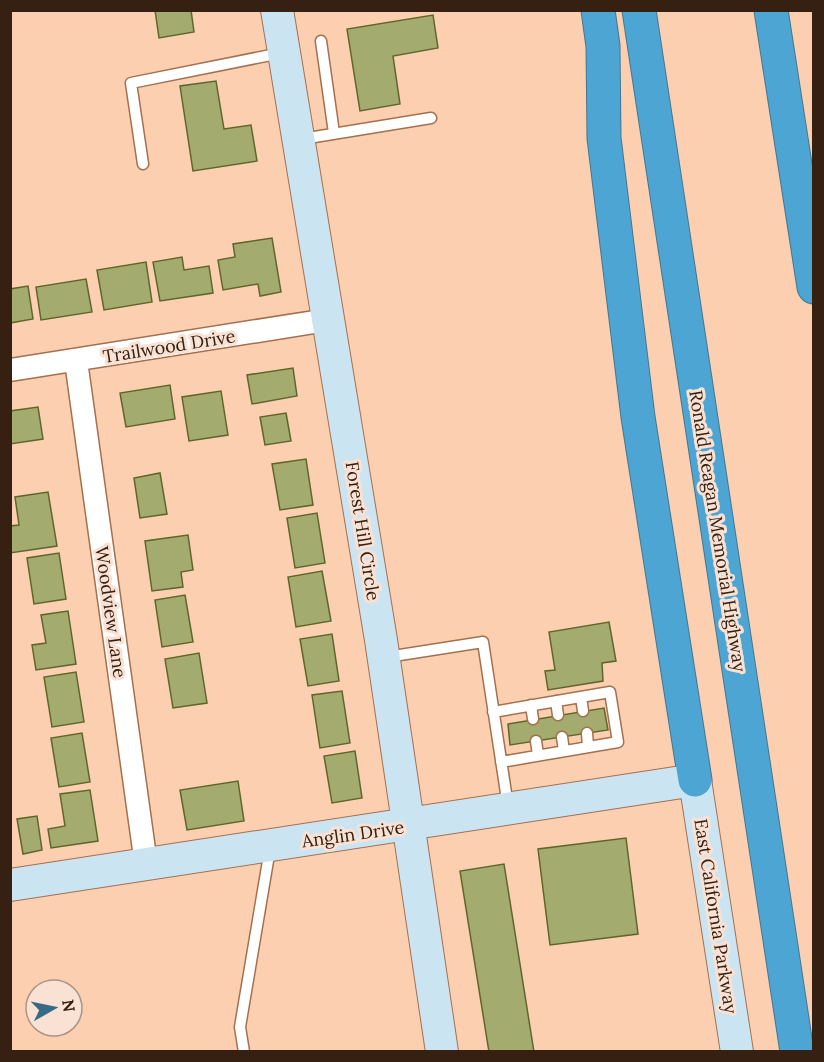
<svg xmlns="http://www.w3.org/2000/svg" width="824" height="1062" viewBox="0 0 824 1062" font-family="Lora,serif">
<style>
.building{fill:#a4ab6f;stroke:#5f662b;stroke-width:1.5}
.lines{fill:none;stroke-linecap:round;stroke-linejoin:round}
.lane-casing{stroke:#a4704e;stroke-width:13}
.street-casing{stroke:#a4704e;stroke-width:25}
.secondary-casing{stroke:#a4704e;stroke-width:34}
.highway-casing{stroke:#457690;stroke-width:35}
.lane{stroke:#fff;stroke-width:10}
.street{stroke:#fff;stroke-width:22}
.secondary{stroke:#cae4f2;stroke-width:32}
.highway{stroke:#4da5d4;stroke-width:33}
.labels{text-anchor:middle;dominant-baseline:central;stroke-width:6;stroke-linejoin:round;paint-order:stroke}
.street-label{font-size:18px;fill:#352012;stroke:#f9e1d3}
</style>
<rect width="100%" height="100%" fill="#fdcfb1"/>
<!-- building -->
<path class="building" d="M 155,10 L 191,10 L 194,32 L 159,38 Z
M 433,15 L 438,48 L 393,56 L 400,104 L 360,111 L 347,29 Z
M 216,81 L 224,129 L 251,125 L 257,161 L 193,171 L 180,86 Z
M 272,238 L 281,292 L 260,296 L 258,284 L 223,290 L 218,260 L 235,257 L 233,244 Z
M 182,257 L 184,270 L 209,266 L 213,293 L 160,301 L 153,262 Z
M 146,262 L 152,302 L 104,310 L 97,270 Z
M 86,279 L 92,312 L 41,320 L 36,287 Z
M 28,286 L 33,319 L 10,323 L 10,289 Z
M 293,368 L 297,396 L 252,404 L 247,375 Z
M 170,385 L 175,419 L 126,427 L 120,393 Z
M 221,391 L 228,435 L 189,441 L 182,397 Z
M 38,407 L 43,439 L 10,444 L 10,411 Z
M 286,413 L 291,441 L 265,445 L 260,417 Z
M 306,459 L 313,505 L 280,510 L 272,464 Z
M 160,473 L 167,514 L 140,518 L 134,478 Z
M 48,492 L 57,546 L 10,553 L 10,526 L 19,525 L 15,497 Z
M 317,513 L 325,563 L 295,568 L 287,518 Z
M 188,535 L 193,570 L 181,572 L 183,587 L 152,591 L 145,541 Z
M 59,553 L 66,599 L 34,604 L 27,558 Z
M 322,571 L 331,621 L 296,627 L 288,577 Z
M 185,595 L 193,642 L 162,647 L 155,600 Z
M 68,611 L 76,664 L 36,670 L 32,645 L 46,643 L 41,615 Z
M 609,622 L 616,661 L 602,663 L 603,681 L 548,690 L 545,671 L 555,670 L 549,632 Z
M 332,634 L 339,681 L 308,686 L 300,639 Z
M 199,653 L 207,703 L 173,708 L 165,659 Z
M 76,672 L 84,722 L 52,727 L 44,677 Z
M 342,691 L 350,743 L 320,748 L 312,695 Z
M 604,708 L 608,730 L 510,745 L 508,724 Z
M 82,733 L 90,782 L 59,787 L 51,738 Z
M 355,751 L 362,798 L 332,803 L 324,756 Z
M 238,781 L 244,821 L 187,830 L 180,790 Z
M 90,790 L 98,841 L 51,848 L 48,829 L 65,826 L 60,794 Z
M 37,816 L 42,850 L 23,854 L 17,819 Z
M 626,838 L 638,934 L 550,945 L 538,849 Z
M 504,864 L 534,1052 L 489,1052 L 460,871 Z"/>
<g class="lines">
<defs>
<path id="lane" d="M 321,41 L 334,133
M 302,139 L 431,118
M 143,164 L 131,83 L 281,53
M 387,657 L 483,642 L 508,806
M 581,697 L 583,711
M 556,701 L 558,715
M 531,705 L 533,719
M 493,712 L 610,692 L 618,742 L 501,762
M 587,733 L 588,746
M 562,737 L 564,751
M 536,741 L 538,755
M 244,1052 L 240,1027 L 270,849"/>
<path id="street" d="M 76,361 L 146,864
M 10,370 L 327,320"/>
<path id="secondary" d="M 277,10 L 381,640 L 442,1052
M 10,885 L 695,780 L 737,1052"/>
<path id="highway" d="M 598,10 L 603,46 L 604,138 L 638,417 L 695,780
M 639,10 L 797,1052
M 771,10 L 814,287"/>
</defs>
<!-- lane casing -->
<use href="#lane" class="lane-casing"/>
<!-- street casing -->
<use href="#street" class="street-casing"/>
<!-- secondary casing -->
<use href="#secondary" class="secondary-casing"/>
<!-- highway casing -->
<use href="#highway" class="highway-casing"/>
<!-- lane -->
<use href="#lane" class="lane"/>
<!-- street -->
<use href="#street" class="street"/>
<!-- secondary -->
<use href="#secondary" class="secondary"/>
<!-- highway -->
<use href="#highway" class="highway"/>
</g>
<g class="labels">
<!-- street labels -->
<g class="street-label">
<text transform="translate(169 346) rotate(-9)">Trailwood Drive</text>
<text transform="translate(363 531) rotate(81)">Forest Hill Circle</text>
<text transform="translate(718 531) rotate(81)">Ronald Reagan Memorial Highway</text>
<text transform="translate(111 612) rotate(82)">Woodview Lane</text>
<text transform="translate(353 834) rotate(-8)">Anglin Drive</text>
<text transform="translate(716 916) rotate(81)">East California Parkway</text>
</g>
</g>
<!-- border -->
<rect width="824" height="1062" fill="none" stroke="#352012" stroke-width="24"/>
<!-- north arrow -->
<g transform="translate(54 1008) rotate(81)"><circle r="28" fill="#f9e1d3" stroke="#ab9486" stroke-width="1.5"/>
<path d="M0-4.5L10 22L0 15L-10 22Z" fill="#366a87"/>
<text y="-9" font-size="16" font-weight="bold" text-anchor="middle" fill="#352012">N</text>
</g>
</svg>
